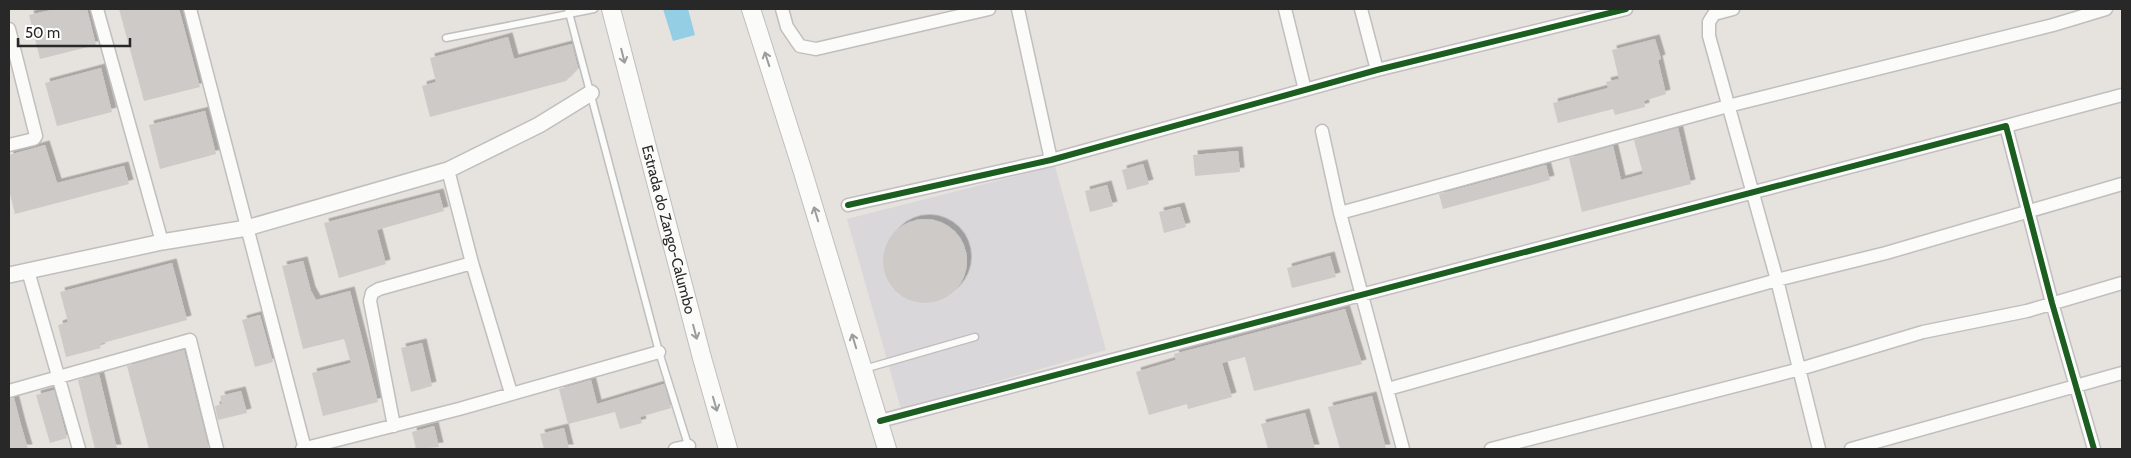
<svg xmlns="http://www.w3.org/2000/svg" width="2131" height="458" viewBox="0 0 2131 458" font-family="Cabin,sans-serif">
<style>
.industrial{fill:#d9d7d9}
.water{fill:#94cee4}
.building{fill:#cdcac7;filter:url(#shadow)}
.lines{fill:none;stroke-linecap:round;stroke-linejoin:round}
.service-casing{stroke:#c0bebf;stroke-width:9}
.minor-casing{stroke:#c0bebf;stroke-width:15}
.tertiary-casing{stroke:#c0bebf;stroke-width:18}
.secondary-casing{stroke:#c0bebf;stroke-width:20}
.service{stroke:#fbfbfa;stroke-width:6}
.minor{stroke:#fbfbfa;stroke-width:12}
.tertiary{stroke:#fbfbfa;stroke-width:15}
.secondary{stroke:#fbfbfa;stroke-width:18}
.cycleway-casing{stroke:#fff;stroke-width:9}
.cycleway{stroke:#1b5e20;stroke-width:6}
.oneway{stroke:#9c9c9c}
.labels{text-anchor:middle;dominant-baseline:central;stroke-width:4;stroke-linejoin:round;paint-order:stroke}
.street-label{font-size:15px;fill:#282828;stroke:#fff}
</style>
<defs>
<filter id="shadow"><feDropShadow dx="4.5" dy="-4.5" stdDeviation="0" flood-color="#0004"/></filter>
</defs>
<rect width="100%" height="100%" fill="#e6e2de"/>
<!-- industrial -->
<path class="industrial" d="M 1055,166 L 1106,350 L 901,409 L 847,219 Z"/>
<!-- water -->
<path class="water" d="M 663,9 L 688,9 L 695,35 L 673,41 Z"/>
<!-- building -->
<path class="building" d="M 56,9 L 87,9 L 96,45 L 40,59 L 29,15 Z
M 119,9 L 179,9 L 200,87 L 144,101 Z
M 508,37 L 514,59 L 572,44 L 578,68 L 566,81 L 430,117 L 422,86 L 436,82 L 430,58 Z
M 1655,39 L 1661,59 L 1658,60 L 1666,94 L 1644,101 L 1645,107 L 1615,115 L 1613,109 L 1558,123 L 1553,103 L 1608,88 L 1606,82 L 1619,79 L 1612,50 Z
M 101,68 L 112,112 L 57,126 L 45,83 Z
M 205,111 L 216,154 L 160,169 L 149,125 Z
M 1678,128 L 1691,184 L 1582,212 L 1569,158 L 1613,146 L 1621,180 L 1643,174 L 1634,140 Z
M 45,145 L 57,183 L 124,166 L 129,184 L 15,214 L 9,190 L 9,155 Z
M 1238,151 L 1240,172 L 1195,176 L 1193,155 Z
M 1143,164 L 1149,184 L 1127,190 L 1122,170 Z
M 1546,165 L 1550,180 L 1443,209 L 1439,194 Z
M 1107,185 L 1113,206 L 1090,212 L 1085,191 Z
M 439,193 L 444,211 L 377,230 L 386,264 L 339,278 L 324,223 Z
M 1180,207 L 1186,227 L 1164,233 L 1159,212 Z
M883 261a42 42 0 1 1 84 0a42 42 0 1 1-84 0Z
M 1330,256 L 1336,277 L 1292,288 L 1287,268 Z
M 303,261 L 311,291 L 316,300 L 350,291 L 378,402 L 323,416 L 312,373 L 351,363 L 344,339 L 303,349 L 282,266 Z
M 172,263 L 187,320 L 99,344 L 101,348 L 66,357 L 58,325 L 68,322 L 60,292 Z
M 1345,309 L 1362,364 L 1254,391 L 1245,357 L 1222,363 L 1232,397 L 1188,409 L 1187,404 L 1149,415 L 1136,372 L 1176,360 L 1174,354 Z
M 260,315 L 273,362 L 255,367 L 242,320 Z
M 422,343 L 432,386 L 411,392 L 401,348 Z
M 184,350 L 209,449 L 149,449 L 127,366 Z
M 99,374 L 109,416 L 117,449 L 95,449 L 78,380 Z
M 591,380 L 597,404 L 664,384 L 671,408 L 640,417 L 642,423 L 620,429 L 615,412 L 568,424 L 559,389 Z
M 54,390 L 67,438 L 50,443 L 36,395 Z
M 241,391 L 247,413 L 218,420 L 215,406 L 222,404 L 220,396 Z
M 1372,396 L 1386,449 L 1340,449 L 1328,407 Z
M 14,398 L 21,425 L 28,449 L 9,449 L 9,399 Z
M 1305,413 L 1315,449 L 1268,449 L 1261,424 Z
M 434,426 L 439,447 L 416,449 L 412,432 Z
M 564,428 L 569,449 L 544,449 L 540,434 Z"/>
<g class="lines">
<defs>
<path id="service" d="M 568,9 L 659,352 L 689,448
M 446,38 L 594,9
M 864,369 L 975,337"/>
<path id="minor" d="M 97,9 L 162,242
M 190,9 L 305,449
M 782,9 L 787,27 L 800,46 L 816,49 L 989,9
M 1018,9 L 1051,160
M 1285,9 L 1305,90
M 1361,9 L 1377,70
M 1733,9 L 1714,14 L 1709,22 L 1709,36 L 1777,280 L 1819,449
M 9,29 L 36,136 L 34,139 L 9,145
M 2006,126 L 2122,95
M 1322,131 L 1340,213 L 1403,449
M 448,170 L 472,263 L 511,393
M 848,205 L 1051,160 L 1377,70 L 1626,9
M 1340,213 L 1728,106 L 2053,25 L 2106,9
M 28,271 L 79,449
M 1388,389 L 1777,280 L 1886,253 L 2122,184
M 9,391 L 190,340 L 217,449
M 880,421 L 2006,126 L 2052,303 L 2094,449
M 394,426 L 370,301 L 372,293 L 379,289 L 472,263
M 302,449 L 459,409 L 659,352
M 675,449 L 689,446
M 1491,449 L 1800,369 L 1923,332 L 2027,311 L 2122,283
M 1851,449 L 2122,373"/>
<path id="tertiary" d="M 9,275 L 162,242 L 247,228 L 448,170 L 539,125 L 591,93"/>
<g id="secondary">
<path id="s1" d="M 611,9 L 702,358 L 728,449"/>
<path d="M 751,9 L 802,169 L 887,449"/>
</g>
</defs>
<!-- service casing -->
<use href="#service" class="service-casing"/>
<!-- minor casing -->
<use href="#minor" class="minor-casing"/>
<!-- tertiary casing -->
<use href="#tertiary" class="tertiary-casing"/>
<!-- secondary casing -->
<use href="#secondary" class="secondary-casing"/>
<!-- service -->
<use href="#service" class="service"/>
<!-- minor -->
<use href="#minor" class="minor"/>
<!-- tertiary -->
<use href="#tertiary" class="tertiary"/>
<!-- secondary -->
<use href="#secondary" class="secondary"/>
<defs>
<path id="cycleway" d="M 848,205 L 1051,160 L 1377,70 L 1626,9
M 880,421 L 2006,126 L 2052,303 L 2094,449"/>
</defs>
<!-- cycleway casing -->
<use href="#cycleway" class="cycleway-casing"/>
<!-- cycleway -->
<use href="#cycleway" class="cycleway"/>
</g>
<!-- one-way arrows -->
<defs><path id="oneway-shaft" d="M-6 0H5M1.5-3L5.5 0L1.5 3" fill="none" stroke-width="1.6" stroke-linecap="round" stroke-linejoin="round" transform="scale(1.25)"/></defs>
<g class="oneway">
<use href="#oneway-shaft" transform="translate(623 56) rotate(76)"/>
<use href="#oneway-shaft" transform="translate(767 59) rotate(-108)"/>
<use href="#oneway-shaft" transform="translate(816 214) rotate(-107)"/>
<use href="#oneway-shaft" transform="translate(695 332) rotate(75)"/>
<use href="#oneway-shaft" transform="translate(854 341) rotate(-107)"/>
<use href="#oneway-shaft" transform="translate(715 404) rotate(74)"/>
</g>
<g class="labels">
<!-- street labels -->
<g class="street-label">
<text stroke="none"><textPath href="#s1" startOffset="228">Estrada do Zango-Calumbo</textPath></text>
</g>
</g>
<!-- border -->
<rect width="2131" height="458" fill="none" stroke="#282828" stroke-width="20"/>
<!-- scale -->
<path d="M18 38v8h112v-8" fill="none" stroke="#282828" stroke-width="2.5"/>
<text x="25" y="38" font-size="15" fill="#282828" stroke="#ffffff" stroke-width="4" paint-order="stroke">50 m</text>
</svg>
